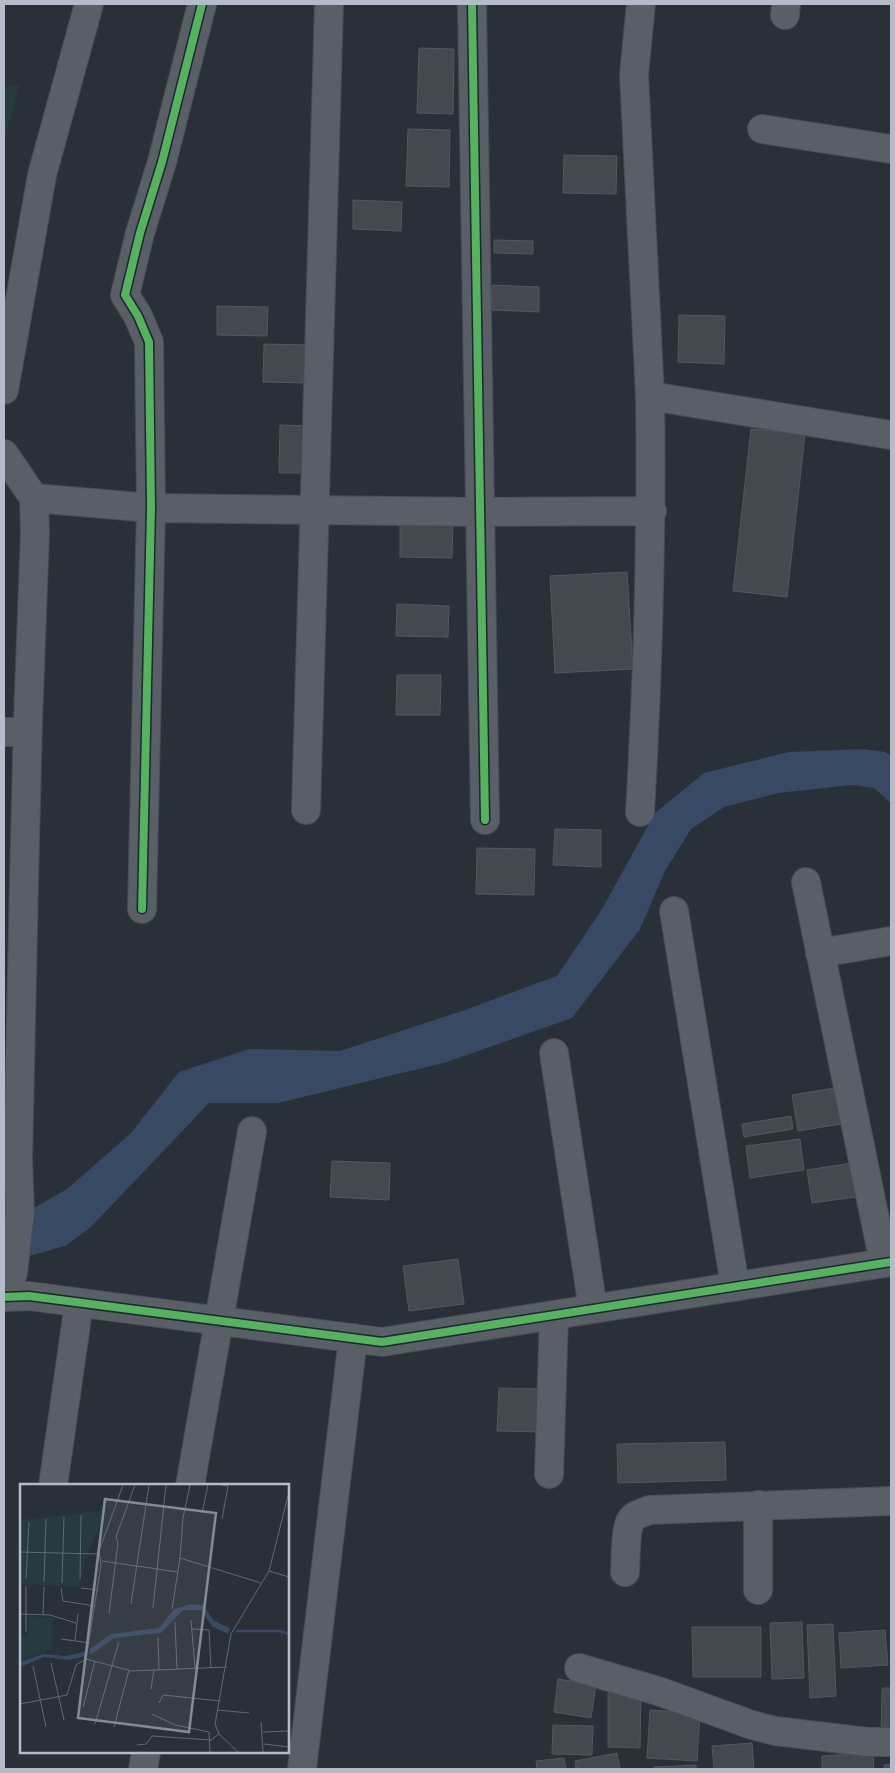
<svg xmlns="http://www.w3.org/2000/svg" width="895" height="1773" viewBox="0 0 895 1773" font-family="'Asap Condensed',sans-serif">
<style>
.green{fill:#273a3e}
.water{fill:#384963}
.building{fill:#444950;stroke:#52575f}
.lines{fill:none;stroke-linecap:round;stroke-linejoin:round}
.minor-casing{stroke:#484c53;stroke-width:30}
.minor{stroke:#5a5e66;stroke-width:28}
.cycleway-casing{stroke:#1d2633;stroke-width:11}
.cycleway{stroke:#56b35d;stroke-width:8}
.inset-river{fill:none;stroke:#384963;stroke-width:2.5}
.inset-road{fill:none;stroke:#616872;stroke-width:1}
.view{fill:#848b96;fill-opacity:0.15;stroke:#848b96;stroke-width:2.5}
.inset-edge{fill:none;stroke:#b4bcc9;stroke-width:2.5}
</style>
<rect width="100%" height="100%" fill="#2a3038"/>
<!-- green -->
<path class="green" d="M 20,84 L 4,140 L 4,88 Z"/>
<!-- water -->
<path class="water" d="M 863,749 L 885,752 L 891,756 L 891,803 L 874,788 L 853,785 L 778,793 L 724,807 L 691,829 L 665,871 L 640,929 L 572,1018 L 447,1062 L 278,1103 L 209,1103 L 90,1228 L 65,1246 L 29,1256 L 27,1212 L 67,1189 L 131,1133 L 179,1072 L 249,1049 L 340,1051 L 465,1010 L 557,976 L 602,909 L 655,813 L 704,773 L 789,752 Z"/>
<!-- building -->
<path class="building" d="M 419,48 L 454,49 L 453,114 L 417,113 Z
M 408,129 L 450,130 L 449,187 L 406,186 Z
M 564,155 L 617,156 L 616,194 L 563,193 Z
M 353,200 L 402,202 L 401,231 L 353,229 Z
M 494,240 L 533,241 L 533,254 L 494,253 Z
M 492,285 L 539,287 L 539,312 L 492,310 Z
M 217,306 L 268,307 L 267,336 L 217,335 Z
M 679,315 L 725,316 L 724,364 L 678,362 Z
M 264,344 L 310,345 L 309,383 L 263,382 Z
M 280,425 L 313,426 L 311,473 L 279,473 Z
M 751,429 L 805,434 L 787,597 L 733,591 Z
M 400,521 L 453,522 L 452,558 L 400,557 Z
M 627,572 L 633,669 L 555,673 L 550,576 Z
M 397,604 L 449,606 L 448,637 L 396,636 Z
M 397,675 L 441,675 L 440,715 L 396,715 Z
M 555,829 L 601,830 L 601,867 L 553,865 Z
M 477,848 L 535,849 L 534,895 L 476,894 Z
M 841,1087 L 847,1123 L 798,1131 L 792,1095 Z
M 791,1116 L 793,1129 L 744,1137 L 742,1124 Z
M 800,1139 L 804,1170 L 750,1178 L 746,1146 Z
M 332,1161 L 390,1163 L 389,1200 L 330,1197 Z
M 858,1162 L 863,1196 L 812,1203 L 807,1170 Z
M 458,1259 L 464,1304 L 409,1311 L 403,1266 Z
M 499,1388 L 543,1389 L 541,1432 L 497,1431 Z
M 725,1442 L 726,1480 L 618,1483 L 617,1444 Z
M 802,1622 L 804,1678 L 772,1679 L 770,1623 Z
M 833,1624 L 836,1696 L 810,1698 L 807,1625 Z
M 692,1627 L 761,1627 L 761,1677 L 693,1677 Z
M 885,1630 L 888,1665 L 841,1668 L 839,1633 Z
M 558,1679 L 596,1685 L 591,1718 L 554,1712 Z
M 882,1688 L 891,1688 L 891,1738 L 881,1737 Z
M 608,1691 L 641,1691 L 640,1748 L 608,1747 Z
M 650,1710 L 700,1713 L 697,1761 L 647,1758 Z
M 553,1725 L 593,1726 L 592,1755 L 552,1754 Z
M 752,1743 L 754,1769 L 714,1769 L 712,1746 Z
M 617,1753 L 620,1769 L 576,1769 L 575,1761 Z
M 873,1753 L 874,1769 L 822,1769 L 822,1756 Z
M 564,1758 L 566,1769 L 537,1769 L 536,1761 Z
M 891,1764 L 891,1769 L 884,1769 L 884,1765 Z
M 696,1765 L 696,1769 L 654,1769 L 654,1767 Z"/>
<g class="lines">
<defs>
<path id="minor" d="M 472,4 L 485,820
M 641,4 L 634,74 L 650,396 L 891,435
M 785,15 L 786,4
M 762,129 L 891,149
M 4,390 L 42,175 L 89,4
M 4,454 L 34,498 L 35,533 L 28,720 L 24,882 L 18,1160 L 20,1212 L 13,1273 L 4,1295
M 34,498 L 151,508 L 481,512 L 652,511
M 4,732 L 28,732
M 306,810 L 329,4
M 640,812 C 648,673 652,535 650,396
M 806,882 L 884,1263
M 142,909 L 151,508 L 149,342 L 138,316 L 125,295 L 140,233 L 162,162 L 202,4
M 674,911 L 735,1286
M 820,953 L 891,941
M 554,1053 L 593,1309
M 4,1297 L 29,1296 L 382,1342 L 891,1262
M 549,1474 L 554,1315
M 53,1486 L 79,1303
M 190,1486 L 252,1131
M 758,1505 L 758,1590
M 625,1572 C 626,1559 625,1530 631,1520 C 635,1514 643,1513 649,1510 L 891,1501
M 579,1668 L 661,1692 L 752,1725 L 775,1731 L 868,1742 L 891,1742
M 143,1769 L 146,1752
M 302,1769 L 353,1338"/>
</defs>
<!-- minor casing -->
<use href="#minor" class="minor-casing"/>
<!-- minor -->
<use href="#minor" class="minor"/>
<defs>
<path id="cycleway" d="M 472,4 L 485,820
M 142,909 L 151,508 L 149,342 L 138,316 L 125,295 L 140,233 L 162,162 L 202,4
M 4,1297 L 29,1296 L 382,1342 L 891,1262"/>
</defs>
<!-- cycleway casing -->
<use href="#cycleway" class="cycleway-casing"/>
<!-- cycleway -->
<use href="#cycleway" class="cycleway"/>
</g>
<!-- overview -->
<g transform="translate(20 1484)">
<rect width="269" height="269" fill="#2a3038"/>
<path d="M 86,26 L 66,73 L 59,103 L 0,100 L 0,36 ZM 9,132 L 33,134 L 32,166 L 0,175 L 0,151 L 8,150 Z" fill="#273a3e"/>
<path d="M 171,120 L 183,121 L 194,137 L 210,144 L 208,150 L 192,142 L 181,126 L 163,126 L 141,149 L 94,154 L 70,171 L 70,165 L 91,150 L 139,144 L 154,125 ZM 67,167 L 66,172 L 49,176 L 24,173 L 0,183 L 0,178 L 23,170 L 46,172 Z" fill="#384963"/>
<path class="inset-river" d="M 216,147 L 260,147 L 269,150"/>
<path class="inset-road" d="M 170,1 L 163,34 L 160,74 L 241,99M 201,1 L 208,2 L 202,35M 182,29 L 188,1M 0,68 L 78,70M 82,77 L 158,88M 249,87 L 269,93M 6,95 L 9,38M 60,95 L 61,31M 24,98 L 26,35M 42,99 L 44,33M 41,104 L 43,117 L 75,122M 61,104 L 78,106M 111,120 L 129,1M 133,124 L 146,1M 152,125 L 160,74M 89,129 L 98,59 L 96,53 L 115,1M 0,130 L 30,131 L 56,139M 23,131 L 24,103M 171,136 L 175,184M 155,138 L 157,185M 172,145 L 189,146 L 191,184M 6,148 L 6,102M 138,154 L 139,186M 41,155 L 70,159M 55,156 L 58,130M 66,175 L 81,81 L 79,67 L 103,1M 31,179 L 44,236M 13,182 L 26,243M 131,205 L 134,186M 139,219 L 143,211 L 200,217M 0,220 L 47,211 L 56,181 L 66,175 L 112,187 L 207,183M 63,223 L 75,177M 197,226 L 229,229M 132,230 L 155,241 L 189,248 L 190,268M 241,238 L 243,268M 75,240 L 99,158M 94,243 L 109,186M 243,248 L 269,247M 244,260 L 269,263M 117,261 L 126,260 L 132,252 L 191,256 L 199,250M 218,268 L 199,250 L 195,240 L 211,150 L 249,87 L 269,8"/>
<path class="view" d="M 85,15 L 196,29 L 169,248 L 58,234 Z"/>
<rect width="269" height="269" class="inset-edge"/>
</g>
<!-- border -->
<rect width="895" height="1773" fill="none" stroke="#b4bcc9" stroke-width="10"/>
</svg>
